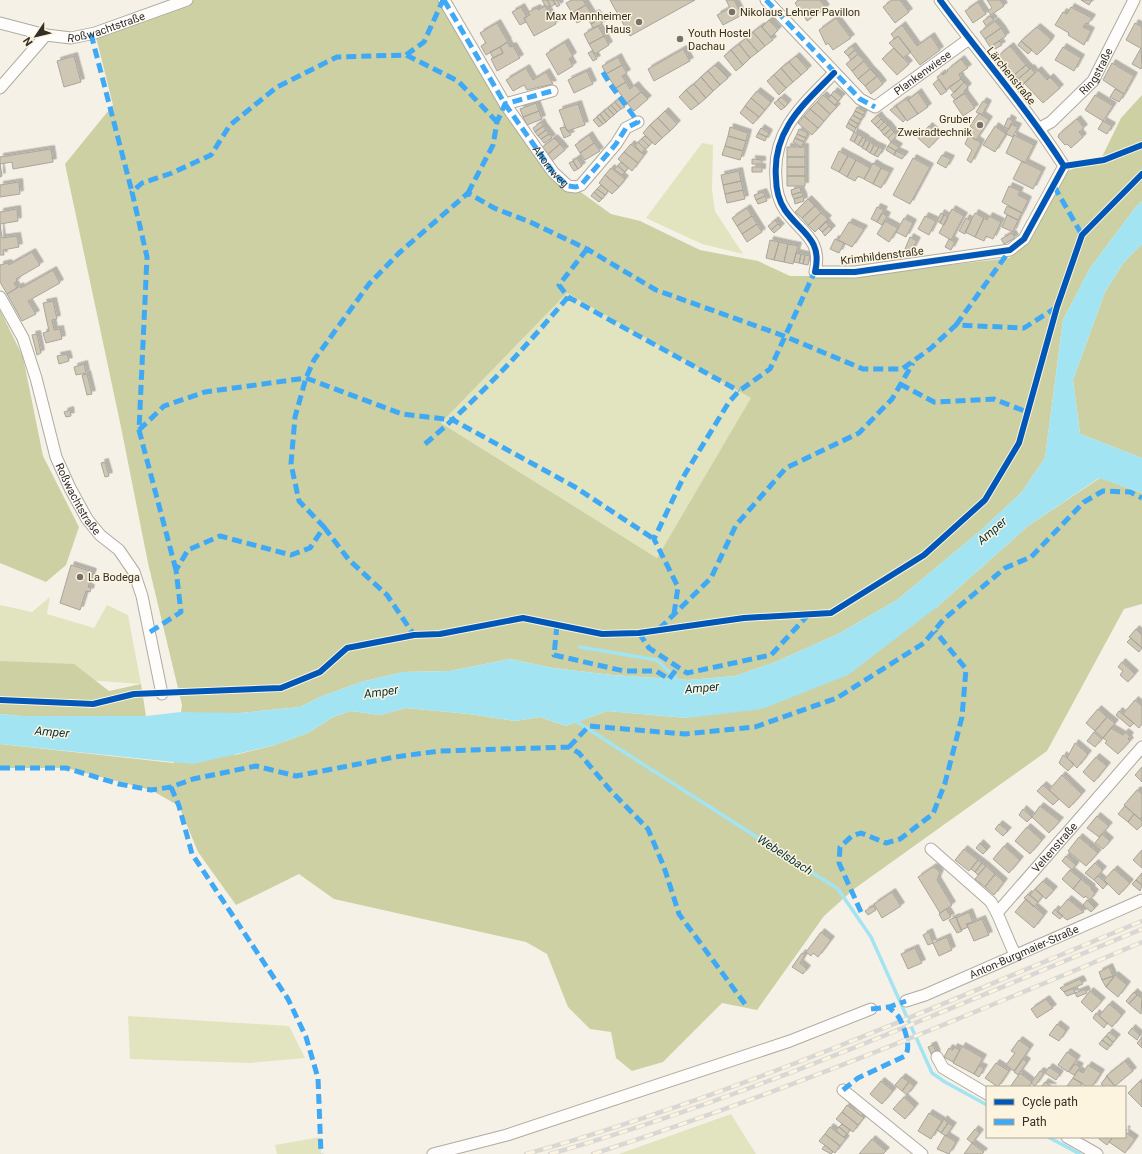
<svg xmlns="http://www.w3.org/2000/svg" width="1142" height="1154" viewBox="0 0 1142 1154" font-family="Roboto,sans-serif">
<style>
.green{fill:#e2e4bf}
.forest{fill:#cdd0a3;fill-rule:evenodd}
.water{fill:#a3e4f3}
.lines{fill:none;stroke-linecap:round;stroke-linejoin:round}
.stream{stroke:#a3e4f3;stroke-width:3.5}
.building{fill:#cfc7b4;stroke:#a8a59c;filter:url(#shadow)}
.street-casing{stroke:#aeaba2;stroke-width:13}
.street{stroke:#fefdfb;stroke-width:11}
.rail-casing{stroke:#d8d7d3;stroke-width:4.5}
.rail{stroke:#fdf4df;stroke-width:3;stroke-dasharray:9;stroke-linecap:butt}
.quiet{stroke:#3fa9f5;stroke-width:5;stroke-dasharray:10 5;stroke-linecap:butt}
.cycleway-casing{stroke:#fdf4df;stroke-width:8}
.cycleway{stroke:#0057b8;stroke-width:6}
.poi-dot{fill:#77736a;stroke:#fdf4df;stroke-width:1.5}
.labels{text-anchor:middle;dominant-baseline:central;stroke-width:3;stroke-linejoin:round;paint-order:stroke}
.poi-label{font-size:11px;fill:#332f27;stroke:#fdf4df;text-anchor:start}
.street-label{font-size:11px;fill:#332f27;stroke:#fdf4df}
.water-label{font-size:12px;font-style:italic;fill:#02313c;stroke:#fdf4df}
</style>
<defs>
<filter id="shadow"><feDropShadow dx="3.5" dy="-3.5" stdDeviation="0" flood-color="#0004"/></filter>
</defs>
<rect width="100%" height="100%" fill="#f6f1e6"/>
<!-- green -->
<path class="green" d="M 702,143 L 713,145 L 712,190 L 715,211 L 743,254 L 702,244 L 646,218 Z
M 567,293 L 752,398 L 657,558 L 441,423 Z
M 50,597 L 47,614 L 94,628 L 107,605 L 128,615 L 141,684 L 0,674 L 0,605 L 32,612 Z
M 128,1016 L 289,1026 L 305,1058 L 249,1063 L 130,1059 Z
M 731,1114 L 756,1154 L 619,1154 Z
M 321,1137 L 321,1154 L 277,1154 L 275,1145 Z"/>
<!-- forest -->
<path class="forest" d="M 187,0 L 444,0 L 553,172 L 611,214 L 640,221 L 700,250 L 758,261 L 790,276 L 855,276 L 1009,258 L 1028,243 L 1067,172 L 1074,168 L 1099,163 L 1121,118 L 1142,95 L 1142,201 L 1135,208 L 1090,268 L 1063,320 L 1045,458 L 1021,493 L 980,531 L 897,600 L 838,634 L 773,663 L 735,676 L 688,680 L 612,675 L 553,668 L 510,659 L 450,671 L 403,672 L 361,682 L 320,697 L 300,707 L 240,713 L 235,755 L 275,745 L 308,733 L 333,717 L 351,711 L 380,715 L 406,708 L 469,714 L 515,721 L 540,717 L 566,726 L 607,711 L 687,718 L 937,607 L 1028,526 L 1100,478 L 1142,493 L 1142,604 L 1124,609 L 1047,751 L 854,889 L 824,916 L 757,1010 L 722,1003 L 663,1062 L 632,1071 L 616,1058 L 611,1032 L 590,1029 L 568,1007 L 547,954 L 526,942 L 334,899 L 299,874 L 236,905 L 198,852 L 179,806 L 151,790 L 66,768 L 0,768 L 0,744 L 174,763 L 182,705 L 148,563 L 121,427 L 65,164 L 113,105 L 95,33 ZM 567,293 L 751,398 L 657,558 L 441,423 Z
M 1142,244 L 1142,458 L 1080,434 L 1073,380 L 1105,292 L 1124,262 Z
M 0,310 L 23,357 L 43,456 L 79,527 L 66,565 L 46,582 L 0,563 Z
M 0,661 L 74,664 L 109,691 L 141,684 L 146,716 L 21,716 L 0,714 Z"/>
<!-- water -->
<path class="water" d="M 1142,201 L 1142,244 L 1124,262 L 1105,292 L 1073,380 L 1080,434 L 1142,458 L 1142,493 L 1099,478 L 1028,526 L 937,607 L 848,675 L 762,709 L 687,718 L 607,711 L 566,726 L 540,717 L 515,721 L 469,714 L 406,708 L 380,715 L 351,711 L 333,717 L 308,733 L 275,745 L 193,764 L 0,744 L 0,714 L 21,716 L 146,716 L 181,712 L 240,713 L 300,707 L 320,697 L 361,682 L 403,672 L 450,671 L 510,659 L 553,668 L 612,675 L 688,680 L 735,676 L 773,663 L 838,634 L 897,600 L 980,531 L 1021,493 L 1045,458 L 1063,320 L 1090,268 L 1135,208 Z"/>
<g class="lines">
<!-- stream -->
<path class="stream" d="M 580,647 L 657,660 L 681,683
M 574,720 L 838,889 L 871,937 L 932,1073 L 945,1082 L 987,1105
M 1048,1137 L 1080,1154"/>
</g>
<!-- building -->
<path class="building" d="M 542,0 L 547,0 L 550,5 L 546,7 Z
M 547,0 L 553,0 L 555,4 L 551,7 Z
M 553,0 L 557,0 L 560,5 L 557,7 Z
M 572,0 L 583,0 L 586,5 L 572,13 L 566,3 Z
M 610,0 L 695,0 L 630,36 Z
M 726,0 L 734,0 L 742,15 L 723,25 L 717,15 L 730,8 Z
M 798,0 L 820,0 L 826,8 L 807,21 L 795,3 Z
M 892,0 L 900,0 L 909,12 L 895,23 L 883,7 Z
M 987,0 L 1000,0 L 1004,6 L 991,15 L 988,11 L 992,8 Z
M 1081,0 L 1092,0 L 1089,5 Z
M 978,2 L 986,14 L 973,23 L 965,11 Z
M 586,5 L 592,15 L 577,23 L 572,13 Z
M 545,6 L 556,24 L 534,36 L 524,18 L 530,15 L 528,12 L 537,8 L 538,10 Z
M 521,7 L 527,17 L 524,18 L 526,22 L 520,25 L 512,12 Z
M 1071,7 L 1092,18 L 1088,24 L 1086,23 L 1083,27 L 1091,31 L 1084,45 L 1068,35 L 1069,33 L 1055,25 L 1063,12 L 1067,14 Z
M 596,13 L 600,19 L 591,24 L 587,18 Z
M 990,16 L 994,20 L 986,26 L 983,21 Z
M 836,18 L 851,38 L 833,50 L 828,43 L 826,45 L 819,30 Z
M 600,19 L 602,24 L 593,28 L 591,24 Z
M 769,20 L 778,30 L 771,37 L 762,27 Z
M 995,21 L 1001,28 L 985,39 L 980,32 Z
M 497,23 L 508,42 L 486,55 L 481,46 L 486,43 L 480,33 Z
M 1135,23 L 1142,27 L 1142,49 L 1126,40 Z
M 902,25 L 917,46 L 931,36 L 940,50 L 920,65 L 898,36 L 895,39 L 891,34 Z
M 598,26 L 604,36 L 589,44 L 584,34 Z
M 761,26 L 773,40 L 765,46 L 753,32 Z
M 1037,27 L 1051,39 L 1049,43 L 1037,55 L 1021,41 Z
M 1001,28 L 1006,36 L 990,47 L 985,39 Z
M 753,32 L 765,46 L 758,52 L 746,38 Z
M 604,36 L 609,45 L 595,54 L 589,44 Z
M 898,36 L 911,52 L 903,58 L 889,43 Z
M 746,38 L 758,52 L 750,58 L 739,44 Z
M 999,41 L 1002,45 L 995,49 L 993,45 Z
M 1021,41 L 1032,50 L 1028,54 L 1018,45 Z
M 507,42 L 510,47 L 513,46 L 520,58 L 497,71 L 491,59 L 503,53 L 500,47 Z
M 565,42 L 573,56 L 569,59 L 573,66 L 558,75 L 546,54 Z
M 739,44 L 750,58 L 743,65 L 731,50 Z
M 852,46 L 855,50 L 848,56 L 844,52 Z
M 1010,46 L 1026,65 L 1013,76 L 998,56 Z
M 500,47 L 503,53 L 493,58 L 490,52 Z
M 1063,47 L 1081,58 L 1074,71 L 1055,60 Z
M 894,48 L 909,64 L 897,75 L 882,59 Z
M 1141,48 L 1142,66 L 1141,69 L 1132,64 Z
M 683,49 L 690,61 L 654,81 L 648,69 Z
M 731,50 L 743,65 L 736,71 L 724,56 Z
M 855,50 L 858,54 L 851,60 L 848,56 Z
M 592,51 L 597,59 L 593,61 L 588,53 Z
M 858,54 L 864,61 L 852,71 L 846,64 Z
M 74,56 L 81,82 L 64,87 L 57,61 Z
M 796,56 L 808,69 L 801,75 L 789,62 Z
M 618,57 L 622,65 L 606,74 L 602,66 Z
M 961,59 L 968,68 L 959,74 L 961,79 L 946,90 L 937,77 L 942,73 L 943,75 L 948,71 L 947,70 Z
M 864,61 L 870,69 L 858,79 L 852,71 Z
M 789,62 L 801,75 L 793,82 L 781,68 Z
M 1112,63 L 1134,76 L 1124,94 L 1103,80 Z
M 622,65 L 627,73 L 622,76 L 626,82 L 616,88 L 606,74 Z
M 715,65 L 728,78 L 720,85 L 708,71 Z
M 1026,65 L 1030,69 L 1018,79 L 1014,75 Z
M 526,68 L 533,80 L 546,72 L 553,84 L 527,90 L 524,85 L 513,91 L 506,80 Z
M 781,68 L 793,82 L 786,88 L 774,75 Z
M 1031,68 L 1035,73 L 1023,85 L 1018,79 Z
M 870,69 L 877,76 L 865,86 L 858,79 Z
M 1038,70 L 1047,80 L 1050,77 L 1060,88 L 1043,103 L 1024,83 Z
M 587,71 L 593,84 L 574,93 L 568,80 Z
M 708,71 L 720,85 L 713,91 L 701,77 Z
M 774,75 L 786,88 L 779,95 L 767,81 Z
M 877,76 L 883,84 L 871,94 L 865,86 Z
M 701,77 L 713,91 L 706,98 L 694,84 Z
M 939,79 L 947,91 L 941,95 L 933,84 Z
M 961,79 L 964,82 L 954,93 L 949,87 Z
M 626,82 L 630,89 L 635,85 L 641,92 L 627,103 L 616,88 Z
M 964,82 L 968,87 L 964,91 L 965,93 L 955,100 L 951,95 Z
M 694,84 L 706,98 L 699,104 L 686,90 Z
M 1115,89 L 1124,94 L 1119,102 L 1110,97 Z
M 686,90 L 699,104 L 691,110 L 679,97 Z
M 757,91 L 771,102 L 765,110 L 751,98 Z
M 834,91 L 842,97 L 838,101 L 831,95 Z
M 641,92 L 648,99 L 634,111 L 627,103 Z
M 918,92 L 928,107 L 918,114 L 908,100 Z
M 964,93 L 975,108 L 963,116 L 953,101 Z
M 823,95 L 837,107 L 830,114 L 817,102 Z
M 831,95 L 838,101 L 835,105 L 828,99 Z
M 1095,95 L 1113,106 L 1103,121 L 1085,110 Z
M 781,97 L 788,103 L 785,107 L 778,100 Z
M 751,98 L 765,110 L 759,117 L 745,106 Z
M 619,99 L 625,107 L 621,109 L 615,102 Z
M 778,100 L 785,107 L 781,110 L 774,103 Z
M 904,100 L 908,100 L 918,114 L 907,121 L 896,106 Z
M 983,101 L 988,104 L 982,115 L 976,112 Z
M 615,102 L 621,109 L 617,112 L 611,105 Z
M 817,102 L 830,114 L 824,121 L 810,109 Z
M 536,103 L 539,111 L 523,117 L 520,109 Z
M 578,104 L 585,125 L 567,131 L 559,110 Z
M 611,105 L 617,112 L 614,115 L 608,108 Z
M 745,106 L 759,117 L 753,124 L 740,113 Z
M 896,106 L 906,119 L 903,122 L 890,110 Z
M 857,107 L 865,112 L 863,115 L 855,111 Z
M 608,108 L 614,115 L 610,118 L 604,111 Z
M 810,109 L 824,121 L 818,128 L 804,116 Z
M 539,111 L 542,119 L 527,125 L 523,117 Z
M 604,111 L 610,118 L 606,122 L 600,114 Z
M 665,111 L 677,124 L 670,131 L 658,118 Z
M 855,111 L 863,115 L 861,120 L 853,115 Z
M 979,113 L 989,120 L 976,140 L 968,135 L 973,129 L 970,126 Z
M 600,114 L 606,122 L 603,124 L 597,117 Z
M 853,115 L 861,120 L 858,124 L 850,119 Z
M 878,115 L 881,119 L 875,125 L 871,121 Z
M 804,116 L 818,128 L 812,135 L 798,123 Z
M 597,117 L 603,124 L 599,127 L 593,120 Z
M 658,118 L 670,131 L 662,138 L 650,125 Z
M 1008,118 L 1013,121 L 1009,129 L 1004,127 Z
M 850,119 L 858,124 L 856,128 L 848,123 Z
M 881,119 L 884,122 L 878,128 L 875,125 Z
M 1077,119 L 1084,128 L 1079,132 L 1083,137 L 1071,148 L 1067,144 L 1065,145 L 1058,137 L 1059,134 Z
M 1103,121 L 1112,126 L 1107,134 L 1098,129 Z
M 541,122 L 543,126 L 535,132 L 533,128 Z
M 884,122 L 888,125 L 881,131 L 878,128 Z
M 848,123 L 856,128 L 854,132 L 846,127 Z
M 1011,124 L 1018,127 L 1013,137 L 1006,134 Z
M 650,125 L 662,138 L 655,145 L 643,133 Z
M 888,125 L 891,129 L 884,135 L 881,131 Z
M 543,126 L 546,130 L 538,136 L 535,132 Z
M 929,126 L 940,136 L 929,148 L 918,138 Z
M 995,126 L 1006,134 L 995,152 L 983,145 Z
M 565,127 L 571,135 L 564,138 L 560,128 Z
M 730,127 L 748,133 L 746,141 L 728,136 Z
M 761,128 L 769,133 L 767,137 L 758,133 Z
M 799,129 L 808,133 L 806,138 L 797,134 Z
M 891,129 L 894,132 L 888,138 L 884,135 Z
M 546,130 L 549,134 L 541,139 L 538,136 Z
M 854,132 L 858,134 L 854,142 L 850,140 Z
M 894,132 L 897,136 L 891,142 L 888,138 Z
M 758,133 L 767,137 L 765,141 L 756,137 Z
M 549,134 L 552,138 L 544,143 L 541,139 Z
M 797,134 L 806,138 L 804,142 L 795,138 Z
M 858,134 L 863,137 L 858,145 L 854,142 Z
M 589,135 L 594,143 L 580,153 L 575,145 Z
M 969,135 L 981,143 L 971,163 L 967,160 L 972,150 L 965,144 Z
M 1014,135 L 1034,145 L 1025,163 L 1006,153 Z
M 645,136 L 652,142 L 649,146 L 642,139 Z
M 728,136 L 746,141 L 743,151 L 725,146 Z
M 863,137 L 866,139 L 862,147 L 858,145 Z
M 554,138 L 560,144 L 547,155 L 541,148 Z
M 795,138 L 804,142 L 801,147 L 793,142 Z
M 642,139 L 649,146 L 645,149 L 638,142 Z
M 866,140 L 870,142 L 866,150 L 862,148 Z
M 638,142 L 645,149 L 642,153 L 635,146 Z
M 870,142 L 874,145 L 870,153 L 866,150 Z
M 891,142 L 899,147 L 896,151 L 888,146 Z
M 594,143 L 600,151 L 585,160 L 580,153 Z
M 560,144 L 565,150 L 552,161 L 547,155 Z
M 631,144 L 644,155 L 638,163 L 624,152 Z
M 874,145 L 879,147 L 874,155 L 870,153 Z
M 725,146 L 743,151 L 740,160 L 722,155 Z
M 888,146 L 896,151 L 894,155 L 886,150 Z
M 787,147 L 805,147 L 805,157 L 787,157 Z
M 879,147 L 883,149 L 878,157 L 874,155 Z
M 51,149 L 53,162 L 13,169 L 12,162 L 0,164 L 2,176 L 0,177 L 0,157 Z
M 839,151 L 848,156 L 839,172 L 831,168 Z
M 896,151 L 905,155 L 902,159 L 894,155 Z
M 624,152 L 638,163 L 632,171 L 618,159 Z
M 942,155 L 951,159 L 946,168 L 937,163 Z
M 848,156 L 856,160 L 847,177 L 839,172 Z
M 787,157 L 805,157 L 805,167 L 787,167 Z
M 577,158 L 582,166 L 578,169 L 573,161 Z
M 913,158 L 930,167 L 910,204 L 893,195 Z
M 752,159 L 762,160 L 762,164 L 752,164 Z
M 856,160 L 870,168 L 864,179 L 858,176 L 855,181 L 847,177 Z
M 573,161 L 578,169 L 574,171 L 569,163 Z
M 1022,161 L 1042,171 L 1033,189 L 1013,179 Z
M 621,162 L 628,168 L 625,172 L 618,166 Z
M 873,163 L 881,168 L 873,184 L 864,179 Z
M 618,166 L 625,172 L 622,175 L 614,169 Z
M 752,167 L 762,167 L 762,172 L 752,172 Z
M 787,167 L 805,167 L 805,176 L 787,176 Z
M 611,168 L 625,179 L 619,187 L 605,175 Z
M 881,168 L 890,172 L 881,188 L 873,184 Z
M 739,171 L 741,181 L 723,185 L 721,175 Z
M 605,175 L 619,187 L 612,194 L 599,183 Z
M 787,176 L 805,176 L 805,186 L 787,186 Z
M 741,181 L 743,190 L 725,194 L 723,185 Z
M 19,182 L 20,194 L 0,197 L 0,185 Z
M 601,185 L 608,191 L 605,195 L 597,189 Z
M 1009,186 L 1020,191 L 1018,195 L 1028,200 L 1022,213 L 1002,202 Z
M 800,187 L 801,192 L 792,195 L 791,190 Z
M 597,189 L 605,195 L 602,199 L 594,192 Z
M 743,190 L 745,199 L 727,203 L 725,194 Z
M 594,192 L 602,199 L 599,202 L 591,196 Z
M 763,192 L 765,196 L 756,200 L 754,195 Z
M 801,192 L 803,196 L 794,199 L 792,195 Z
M 765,196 L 767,201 L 758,204 L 756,200 Z
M 803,196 L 804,201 L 795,204 L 794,199 Z
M 808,199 L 815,206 L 802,218 L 795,212 Z
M 815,206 L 821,213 L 808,225 L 802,218 Z
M 1007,206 L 1022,213 L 1018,220 L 1004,213 Z
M 877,207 L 884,210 L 877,222 L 871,219 Z
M 747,208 L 752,216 L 737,226 L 732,218 Z
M 17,209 L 18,221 L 0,224 L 0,212 Z
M 952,209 L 964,216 L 951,240 L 939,233 Z
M 821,213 L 828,219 L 815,232 L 808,225 Z
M 882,213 L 887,216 L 882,225 L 877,222 Z
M 941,213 L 944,215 L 940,223 L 937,221 Z
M 975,213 L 984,218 L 975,237 L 965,232 Z
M 944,215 L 948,217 L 944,225 L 940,223 Z
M 1007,215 L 1018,220 L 1013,232 L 1002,227 Z
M 752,216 L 757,224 L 742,234 L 737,226 Z
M 925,216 L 936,221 L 929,235 L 918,229 Z
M 989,216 L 1001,222 L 993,239 L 986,236 L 984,241 L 975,237 L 984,218 L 987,220 Z
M 904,218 L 913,223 L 906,237 L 896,232 Z
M 966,218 L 971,221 L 965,234 L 959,231 Z
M 775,220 L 778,224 L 771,230 L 768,226 Z
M 885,221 L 898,228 L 889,242 L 877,234 Z
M 826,222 L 829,226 L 822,232 L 819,229 Z
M 849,222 L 864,229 L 852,247 L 838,240 Z
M 0,224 L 2,238 L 17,236 L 19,247 L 3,250 L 4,255 L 0,255 Z
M 757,224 L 762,232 L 747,242 L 742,234 Z
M 778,224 L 781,227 L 774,233 L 771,230 Z
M 829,226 L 832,229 L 825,236 L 822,232 Z
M 1012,233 L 1015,238 L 1004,244 L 1001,239 Z
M 910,237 L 917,241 L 911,252 L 905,249 Z
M 835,239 L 844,243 L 839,253 L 830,249 Z
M 949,239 L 955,242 L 951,250 L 945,247 Z
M 770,240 L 779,242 L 774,260 L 766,258 Z
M 779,242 L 788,244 L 784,262 L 774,260 Z
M 788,244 L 798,246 L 793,264 L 784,262 Z
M 32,252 L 40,265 L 16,279 L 17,281 L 14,283 L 17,288 L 7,294 L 0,282 L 0,265 L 8,263 L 9,265 Z
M 796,253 L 801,254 L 799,263 L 794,262 Z
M 801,254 L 805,255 L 803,264 L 799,263 Z
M 805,255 L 810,256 L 808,265 L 803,264 Z
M 53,270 L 60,283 L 28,301 L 36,314 L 22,321 L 7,294 L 20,286 L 21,288 Z
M 53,301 L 57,319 L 52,320 L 54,330 L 60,329 L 62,339 L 46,343 L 43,333 L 49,331 L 43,303 Z
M 37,334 L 41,353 L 37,355 L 32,335 Z
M 67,354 L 69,361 L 59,364 L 57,356 Z
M 84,364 L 86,373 L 76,375 L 74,367 Z
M 87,374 L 92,394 L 87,395 L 82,375 Z
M 70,410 L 71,416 L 66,417 L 64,412 Z
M 105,462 L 109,476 L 105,477 L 101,463 Z
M 71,565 L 93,572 L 88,587 L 91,588 L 90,592 L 86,591 L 80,610 L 60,603 Z
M 1136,629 L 1142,635 L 1142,648 L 1129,637 Z
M 1131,638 L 1142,648 L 1139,652 L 1127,642 Z
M 1122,662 L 1135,674 L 1128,682 L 1120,675 L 1123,671 L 1118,667 Z
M 1135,700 L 1142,706 L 1142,724 L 1139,728 L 1123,714 Z
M 1098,709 L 1107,717 L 1095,731 L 1086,723 Z
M 1119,711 L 1134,723 L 1130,727 L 1116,715 Z
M 1107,717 L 1115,723 L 1103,738 L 1095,731 Z
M 1111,728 L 1123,735 L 1125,732 L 1130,736 L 1128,739 L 1130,741 L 1118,754 L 1105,743 L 1107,741 L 1103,738 Z
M 1094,732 L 1102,739 L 1095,747 L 1087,741 Z
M 1075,743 L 1088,754 L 1077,768 L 1067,758 Z
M 1063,755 L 1074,764 L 1068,771 L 1059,763 Z
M 1096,757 L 1107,766 L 1094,782 L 1083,772 Z
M 1142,767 L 1142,782 L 1135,775 Z
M 1062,775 L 1082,794 L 1069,808 L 1049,790 Z
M 1043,785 L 1059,799 L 1053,805 L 1037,791 Z
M 1137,790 L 1142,794 L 1142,817 L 1140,819 L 1124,805 Z
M 1040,806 L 1060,821 L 1049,833 L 1032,817 Z
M 1125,806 L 1134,814 L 1128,822 L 1118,814 Z
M 1023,809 L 1032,817 L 1027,822 L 1019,815 Z
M 1134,814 L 1142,821 L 1142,825 L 1137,830 L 1128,822 Z
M 1097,816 L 1109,826 L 1099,837 L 1087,828 Z
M 999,824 L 1008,831 L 1003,836 L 995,829 Z
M 1027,827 L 1042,840 L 1030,854 L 1015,841 Z
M 1102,834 L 1110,841 L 1103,849 L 1095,843 Z
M 1079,837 L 1098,853 L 1086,866 L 1068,851 Z
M 980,843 L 987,850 L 983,854 L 976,848 Z
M 1004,846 L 1020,860 L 1009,873 L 993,859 Z
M 964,849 L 978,860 L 969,871 L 955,860 Z
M 1142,850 L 1142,868 L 1133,860 Z
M 1066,856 L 1076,865 L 1072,870 L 1062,861 Z
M 978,860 L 982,863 L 975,872 L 971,869 Z
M 982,863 L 986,866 L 978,875 L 975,872 Z
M 1095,863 L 1103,870 L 1094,880 L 1085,873 Z
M 986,866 L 995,874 L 985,887 L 975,879 Z
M 933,867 L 937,869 L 940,873 L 937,880 L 952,905 L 940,913 L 918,877 Z
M 1114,869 L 1130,883 L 1119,895 L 1104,880 Z
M 1070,870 L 1081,879 L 1073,889 L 1062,879 Z
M 1142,873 L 1142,885 L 1136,880 Z
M 995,874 L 1004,882 L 994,895 L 985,887 Z
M 1098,876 L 1107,884 L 1103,889 L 1094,880 Z
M 1081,879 L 1092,888 L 1091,889 L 1095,893 L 1090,900 L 1085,896 L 1084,898 L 1073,889 Z
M 1136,880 L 1142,885 L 1140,891 L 1132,884 Z
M 1043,881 L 1054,890 L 1046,899 L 1035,889 Z
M 1035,889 L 1043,896 L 1038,902 L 1030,895 Z
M 892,892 L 901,906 L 882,918 L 874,904 Z
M 1028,894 L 1038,902 L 1034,907 L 1024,898 Z
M 1026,899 L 1044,915 L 1034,928 L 1015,912 Z
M 1068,899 L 1084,912 L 1067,920 L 1057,912 Z
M 1087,900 L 1095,908 L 1091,912 L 1083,905 Z
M 873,906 L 876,910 L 868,915 L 865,911 Z
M 946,909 L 951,917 L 943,921 L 939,914 Z
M 1055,909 L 1063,916 L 1060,919 L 1052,913 Z
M 969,912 L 973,922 L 966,924 L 968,927 L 961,930 L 956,918 Z
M 956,917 L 962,931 L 957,933 L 949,920 Z
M 982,919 L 989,935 L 974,941 L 967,925 Z
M 821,932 L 831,940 L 818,957 L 813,953 L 811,956 L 806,952 Z
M 929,932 L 933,943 L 928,945 L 923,935 Z
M 947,937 L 952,950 L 939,956 L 933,943 Z
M 915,948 L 922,963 L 908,969 L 901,954 Z
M 802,953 L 805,955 L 800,963 L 807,969 L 803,974 L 792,967 Z
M 1109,967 L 1113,976 L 1102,980 L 1099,972 Z
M 1115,975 L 1127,985 L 1118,997 L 1106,987 Z
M 1113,976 L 1114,977 L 1106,987 L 1102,980 Z
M 1080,979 L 1083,984 L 1064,992 L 1060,988 Z
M 1073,988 L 1075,993 L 1067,996 L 1064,992 Z
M 1085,989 L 1087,993 L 1077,997 L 1075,993 Z
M 1090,991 L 1102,1001 L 1092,1012 L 1081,1002 Z
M 1134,992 L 1137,995 L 1129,1004 L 1126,1001 Z
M 1137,995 L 1142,998 L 1141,1014 L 1129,1004 Z
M 1046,999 L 1053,1008 L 1037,1018 L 1031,1009 Z
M 1109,1004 L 1122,1015 L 1112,1027 L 1099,1016 Z
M 1096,1013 L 1107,1023 L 1104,1028 L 1093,1018 Z
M 1057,1024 L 1066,1031 L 1059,1041 L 1049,1035 Z
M 1132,1028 L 1140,1035 L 1137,1040 L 1128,1033 Z
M 1109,1032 L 1117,1038 L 1113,1042 L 1106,1036 Z
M 1106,1036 L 1113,1042 L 1110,1046 L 1102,1040 Z
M 1142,1037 L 1142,1048 L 1137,1043 Z
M 1019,1040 L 1030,1048 L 1014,1071 L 1006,1065 L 1015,1053 L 1011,1051 Z
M 1102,1040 L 1110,1046 L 1107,1050 L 1099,1044 Z
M 933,1045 L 937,1054 L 932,1056 L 928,1047 Z
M 962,1046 L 983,1058 L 974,1074 L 953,1063 Z
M 954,1047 L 960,1050 L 953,1062 L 944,1057 L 949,1048 L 953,1050 Z
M 1067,1052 L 1077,1059 L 1068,1072 L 1058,1065 Z
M 1023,1059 L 1027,1062 L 1018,1075 L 1014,1072 Z
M 1125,1061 L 1133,1071 L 1115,1086 L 1106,1076 Z
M 996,1063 L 1009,1071 L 998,1087 L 985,1078 Z
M 1075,1064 L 1080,1067 L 1074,1075 L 1069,1072 Z
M 1088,1065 L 1101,1073 L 1092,1087 L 1087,1087 L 1073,1078 L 1078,1070 L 1083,1073 Z
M 979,1066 L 984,1068 L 979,1077 L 974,1074 Z
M 1049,1067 L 1060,1074 L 1056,1080 L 1045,1073 Z
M 1040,1071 L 1044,1073 L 1035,1086 L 1031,1083 Z
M 1020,1073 L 1032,1082 L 1029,1087 L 1010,1087 Z
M 1107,1076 L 1114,1085 L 1113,1087 L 1105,1087 L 1101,1084 Z
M 902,1077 L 909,1082 L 902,1091 L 895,1085 Z
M 1073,1078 L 1082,1083 L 1080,1087 L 1067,1086 Z
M 881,1081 L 893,1091 L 882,1104 L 870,1094 Z
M 1140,1081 L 1142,1083 L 1142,1107 L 1128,1093 Z
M 909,1082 L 914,1086 L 907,1095 L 902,1091 Z
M 1045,1082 L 1053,1087 L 1041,1087 Z
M 904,1097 L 915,1107 L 905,1119 L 893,1109 Z
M 847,1105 L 864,1118 L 858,1125 L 842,1112 Z
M 857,1106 L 865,1112 L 861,1116 L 854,1110 Z
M 842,1112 L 858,1125 L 853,1132 L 836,1119 Z
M 929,1113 L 942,1121 L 931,1139 L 918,1131 Z
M 944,1119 L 948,1123 L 941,1133 L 937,1130 Z
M 948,1123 L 953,1126 L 946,1136 L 941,1133 Z
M 842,1124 L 850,1130 L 847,1134 L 839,1127 Z
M 830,1127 L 846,1139 L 840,1146 L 825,1134 Z
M 839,1127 L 847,1134 L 844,1137 L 836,1131 Z
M 975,1129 L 980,1133 L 972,1143 L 967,1139 Z
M 1125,1129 L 1127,1130 L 1125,1132 L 1135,1139 L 1125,1153 L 1109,1142 L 1113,1137 L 1125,1137 Z
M 825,1134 L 840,1146 L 835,1153 L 819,1141 Z
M 945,1135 L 956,1142 L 949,1154 L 937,1149 Z
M 1100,1137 L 1113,1137 L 1107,1145 L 1099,1139 Z
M 872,1139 L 886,1151 L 883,1154 L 859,1154 Z
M 972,1143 L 984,1152 L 982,1154 L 964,1154 Z
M 825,1145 L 833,1152 L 831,1154 L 822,1149 Z"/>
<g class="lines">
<defs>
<g id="street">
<path id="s1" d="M 444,0 L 505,104 L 553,172 L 568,186 L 576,187 L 581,185 L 616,144 L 626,128 L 638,122"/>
<path id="s2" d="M 766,0 L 860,99 L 875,107 L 969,39"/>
<path d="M 0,23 L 46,35"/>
<path d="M 834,73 C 804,104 772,130 776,178 C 776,189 779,201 785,210 C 801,233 823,239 815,272 L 855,272 L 1010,250 L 1024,239 L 1064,166 C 1027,108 981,56 940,0"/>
<path id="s3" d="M 0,88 L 46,35 L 71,38 L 95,33 L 187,0"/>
<path d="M 505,104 L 552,91"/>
<path id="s4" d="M 1040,128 L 1051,122 L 1093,81 L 1134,0"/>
<path id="s5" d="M 0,297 L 23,338 L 36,378 L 56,457 L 70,488 L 87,519 L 100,535 L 119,550 L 134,572 L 142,596 L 162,694"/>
<path d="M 931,849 L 991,902 L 997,913"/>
<path id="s6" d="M 1015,955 L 997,913 L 1142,747"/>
<path id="s7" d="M 906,1001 L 925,995 L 1142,900"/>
<path d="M 937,1057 L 943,1068 L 987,1094"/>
<path d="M 843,1090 L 922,1154"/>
<path d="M 1067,1137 L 1097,1154"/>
<path d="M 433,1154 L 507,1135 L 790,1041 L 871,1009"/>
</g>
</defs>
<!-- street casing -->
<use href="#street" class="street-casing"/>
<!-- street -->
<use href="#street" class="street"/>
<defs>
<path id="rail" d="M 526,1154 C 737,1095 939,1005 1142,921
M 550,1154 C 753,1096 947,1009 1142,929
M 593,1154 C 779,1094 961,1019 1142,942"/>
</defs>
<!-- rail casing -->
<use href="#rail" class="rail-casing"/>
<!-- rail -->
<use href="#rail" class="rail"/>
<!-- quiet -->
<path class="quiet" d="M 444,0 L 505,104 L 553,172 L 568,186 L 576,187 L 581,185 L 616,144 L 626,128 L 638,122 L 610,84 L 601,69
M 766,0 L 860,99 L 875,107
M 91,34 L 132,192
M 406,55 L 424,42 L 443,0
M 1054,186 L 1082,235
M 468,193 L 493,145 L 497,122 L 505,104 L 552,91
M 587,249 L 559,285 L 568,297 L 739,391
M 956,325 L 1010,250
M 900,384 L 934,402 L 994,399 L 1027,412
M 139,430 L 164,406 L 205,392 L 306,378 L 402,414 L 453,420 L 575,487 L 654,539
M 425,444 C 477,400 524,349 568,297
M 324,527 L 349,560 L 387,595 L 414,635
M 176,570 L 139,430 L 147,257 L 132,192 L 142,183 L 172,173 L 211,155 L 230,125 L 277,87 L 337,57 L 406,55 L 458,81 L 497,122
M 674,614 L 678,587 L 654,539 L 685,474 L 729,402 L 739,391 L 770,369 L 816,269
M 557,625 L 554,655 L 624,671 L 656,671 L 669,679 L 678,667
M 659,629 L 711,578 L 736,525 L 786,468 L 859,433 L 892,399 L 913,363
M 150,632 L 181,612 L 176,570 L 188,550 L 220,536 L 291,555 L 310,548 L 324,527 L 299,501 L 291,464 L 295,417 L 306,378 L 314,360 L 369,284 L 399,253 L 468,193 L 494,208 L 530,222 L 587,249 L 656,290 L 784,336 L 863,369 L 902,369 L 930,349 L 956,325 L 1024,328 L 1057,307
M 639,633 L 649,648 L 687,673 L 771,655 L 809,614
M 569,747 L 589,726 L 685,734 L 755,727 L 837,698 L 924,643 L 944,619 L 1005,568 L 1031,557 L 1084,502 L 1103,491 L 1130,492 L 1142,498
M 0,768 L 66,768 L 119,784 L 151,790 L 171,787 L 193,779 L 256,766 L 296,776 L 395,757 L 440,751 L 569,747 L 579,753 L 611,791 L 648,829 L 664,867 L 679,914 L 745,1004
M 171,787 L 179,806 L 192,854 L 288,999 L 306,1037 L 318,1078 L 321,1154
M 861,912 L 839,863 L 840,847 L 852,836 L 861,833 L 886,843 L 900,839 L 933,814 L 945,783 L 962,717 L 966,669 L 935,631
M 871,1009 L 889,1007 L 906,1001
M 843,1090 L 858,1078 L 905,1056 C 912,1047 904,1025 898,1016 C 896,1013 891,1010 889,1007"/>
<defs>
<path id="cycleway" d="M 940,0 C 981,56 1027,108 1064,166
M 834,73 C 804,104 772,130 776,178 C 776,189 779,201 785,210 C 801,233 823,239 815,272 L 855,272 L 1010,250 L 1024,239 L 1064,166 L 1104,160 L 1142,145
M 0,700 L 93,704 L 134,694 L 281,688 L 320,672 L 347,648 L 414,635 L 440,634 L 523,618 L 602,634 L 639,633 L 744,618 L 831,613 L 924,555 L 985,500 L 1019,443 L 1057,307 L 1082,235 L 1142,174"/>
</defs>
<!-- cycleway casing -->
<use href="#cycleway" class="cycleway-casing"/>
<!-- cycleway -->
<use href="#cycleway" class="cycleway"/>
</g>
<!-- markers -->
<g class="poi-dot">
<circle cx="732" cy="12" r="4"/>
<circle cx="639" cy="22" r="4"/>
<circle cx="680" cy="39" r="4"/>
<circle cx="980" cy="125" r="4"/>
<circle cx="80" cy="577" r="4"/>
</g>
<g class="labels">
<!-- poi labels -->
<g class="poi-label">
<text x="740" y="12">Nikolaus Lehner Pavillon</text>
<text x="631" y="16" text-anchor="end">Max Mannheimer<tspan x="631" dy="13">Haus</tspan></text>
<text x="688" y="33">Youth Hostel<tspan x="688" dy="13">Dachau</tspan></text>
<text x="972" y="119" text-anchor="end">Gruber<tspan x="972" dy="13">Zweiradtechnik</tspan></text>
<text x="88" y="577">La Bodega</text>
</g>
<!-- street labels -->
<g class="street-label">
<text stroke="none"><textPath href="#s3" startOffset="132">Roßwachtstraße</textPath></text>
<text stroke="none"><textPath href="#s4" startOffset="81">Ringstraße</textPath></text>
<text stroke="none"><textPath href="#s2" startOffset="212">Plankenwiese</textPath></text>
<text transform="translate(1011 76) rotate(51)">Lärchenstraße</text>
<text stroke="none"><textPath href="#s1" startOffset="198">Ahornweg</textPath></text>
<text transform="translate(882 256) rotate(-7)">Krimhildenstraße</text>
<text stroke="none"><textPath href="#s5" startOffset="218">Roßwachtstraße</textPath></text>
<text stroke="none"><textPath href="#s6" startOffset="133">Veltenstraße</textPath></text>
<text stroke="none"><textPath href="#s7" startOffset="128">Anton-Burgmaier-Straße</textPath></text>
</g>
<!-- water labels -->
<g class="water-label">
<text transform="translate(992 531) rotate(-41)">Amper</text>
<text transform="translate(702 688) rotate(-5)">Amper</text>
<text transform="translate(381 692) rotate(-8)">Amper</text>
<text transform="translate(52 732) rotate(5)">Amper</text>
<text transform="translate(785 855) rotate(33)">Webelsbach</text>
</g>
</g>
<!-- legend -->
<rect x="986" y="1086" width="140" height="52" fill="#fdf4df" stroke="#aca595"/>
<rect x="994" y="1099" width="20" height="6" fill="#0057b8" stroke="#aca595"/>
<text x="1022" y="1106" font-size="12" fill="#332f27">Cycle path</text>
<rect x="994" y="1119" width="20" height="6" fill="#3fa9f5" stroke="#aca595"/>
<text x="1022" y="1126" font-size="12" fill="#332f27">Path</text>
<!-- north arrow -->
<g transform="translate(36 36) rotate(235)" stroke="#fdf4df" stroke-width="3" paint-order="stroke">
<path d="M0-3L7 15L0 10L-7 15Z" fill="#332f27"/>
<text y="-6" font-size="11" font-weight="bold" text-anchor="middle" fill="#332f27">N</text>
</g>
</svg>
